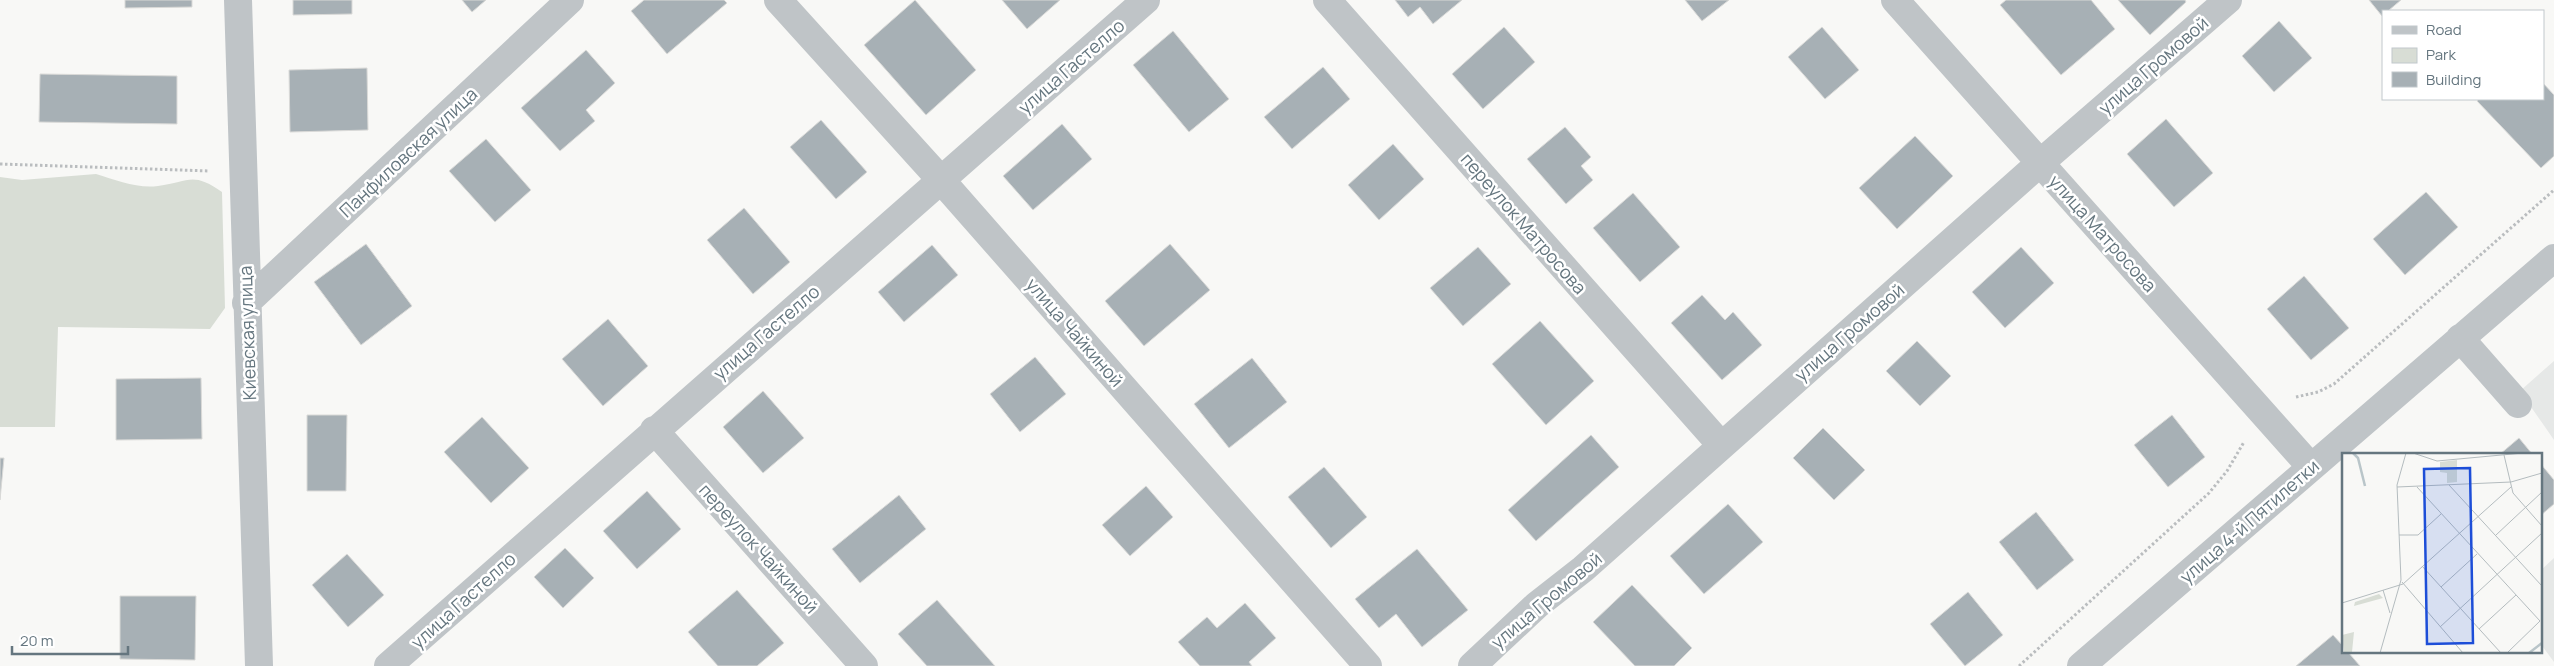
<svg xmlns="http://www.w3.org/2000/svg" width="2554" height="666" viewBox="0 0 2554 666" font-family="Manrope,sans-serif">
<style>
.built{fill:#e6e8e7}
.green{fill:#d8ddd5}
.building{fill:#a7b0b5;stroke:#dadad8}
.lines{fill:none;stroke-linecap:round;stroke-linejoin:round}
.path{stroke:#babdbf;stroke-width:3;stroke-dasharray:2.5 2.5;stroke-linecap:butt}
.minor{stroke:#bfc4c7;stroke-width:28}
.labels{text-anchor:middle;dominant-baseline:central;stroke-width:5;stroke-linejoin:round;paint-order:stroke}
.street-label{font-size:18px;fill:#65767f;stroke:#fff}
.inset-river{fill:none;stroke:#b9c5c9;stroke-width:2.5}
.inset-road{fill:none;stroke:#b4bcbf;stroke-width:1}
.view{fill:#1d4ed8;fill-opacity:0.15;stroke:#1d4ed8;stroke-width:2.5}
.inset-edge{fill:none;stroke:#65767f;stroke-width:2.5}
</style>
<rect width="100%" height="100%" fill="#f8f8f6"/>
<!-- built -->
<path class="built" d="M 2554,361 L 2554,440 L 2520,391 Z
M 2554,558 L 2554,662 L 2540,643 L 2540,571 Z"/>
<!-- green -->
<path class="green" d="M 96,174 C 116,180 138,189 158,186 C 189,182 192,171 222,192 L 225,308 L 210,329 L 58,327 L 55,427 L 0,427 L 0,177 L 22,180 Z"/>
<!-- building -->
<path class="building" d="M 125,0 L 192,0 L 192,7 L 125,8 Z
M 293,0 L 352,0 L 352,14 L 293,15 Z
M 462,0 L 486,0 L 472,12 Z
M 644,0 L 724,0 L 727,3 L 667,54 L 631,11 Z
M 915,0 L 976,70 L 926,115 L 864,45 Z
M 1002,0 L 1060,0 L 1027,29 Z
M 1395,0 L 1462,0 L 1433,24 L 1420,7 L 1408,17 Z
M 1685,0 L 1729,0 L 1702,21 Z
M 2006,0 L 2091,0 L 2115,29 L 2061,75 L 2000,5 Z
M 2118,0 L 2185,0 L 2186,2 L 2150,35 Z
M 2369,0 L 2401,0 L 2388,11 L 2383,11 L 2382,16 Z
M 2279,21 L 2312,58 L 2274,92 L 2242,56 Z
M 1504,27 L 1535,62 L 1483,109 L 1452,74 Z
M 1822,27 L 1859,70 L 1825,99 L 1788,57 Z
M 1173,31 L 1229,99 L 1189,132 L 1133,65 Z
M 586,50 L 615,83 L 586,110 L 595,121 L 560,151 L 521,108 Z
M 1323,67 L 1350,99 L 1292,149 L 1264,117 Z
M 367,68 L 368,130 L 290,132 L 289,70 Z
M 40,74 L 177,76 L 177,124 L 39,122 Z
M 2543,83 L 2554,95 L 2554,156 L 2541,168 L 2477,101 L 2479,99 L 2543,99 Z
M 2166,119 L 2213,173 L 2174,207 L 2127,154 Z
M 821,120 L 867,172 L 836,199 L 790,147 Z
M 1062,124 L 1092,159 L 1033,210 L 1003,176 Z
M 1565,127 L 1591,157 L 1581,166 L 1593,180 L 1566,204 L 1527,159 Z
M 1915,136 L 1953,176 L 1897,229 L 1859,188 Z
M 486,139 L 531,190 L 495,222 L 449,171 Z
M 1393,144 L 1424,179 L 1379,220 L 1348,185 Z
M 2426,192 L 2458,227 L 2405,275 L 2373,239 Z
M 1633,193 L 1680,247 L 1640,282 L 1593,228 Z
M 744,208 L 790,262 L 753,294 L 707,240 Z
M 366,244 L 412,306 L 361,345 L 314,282 Z
M 1170,244 L 1210,290 L 1144,346 L 1105,301 Z
M 932,245 L 958,275 L 904,322 L 878,292 Z
M 1478,247 L 1511,284 L 1463,326 L 1430,288 Z
M 2021,247 L 2054,283 L 2005,328 L 1972,292 Z
M 2304,276 L 2349,328 L 2311,360 L 2267,309 Z
M 1702,295 L 1725,320 L 1733,312 L 1762,345 L 1722,380 L 1671,323 Z
M 608,319 L 648,366 L 603,406 L 562,359 Z
M 1540,321 L 1594,381 L 1546,425 L 1492,364 Z
M 1917,341 L 1951,376 L 1920,406 L 1886,371 Z
M 1035,357 L 1066,394 L 1020,432 L 990,394 Z
M 1252,358 L 1287,402 L 1229,448 L 1194,404 Z
M 201,378 L 202,439 L 116,440 L 116,379 Z
M 763,391 L 804,438 L 763,473 L 723,427 Z
M 307,415 L 347,415 L 346,491 L 307,491 Z
M 2172,415 L 2205,457 L 2168,487 L 2134,445 Z
M 482,417 L 529,468 L 491,503 L 444,452 Z
M 1823,428 L 1865,470 L 1834,500 L 1793,458 Z
M 1591,435 L 1619,467 L 1536,541 L 1508,510 Z
M 2519,438 L 2533,455 L 2499,455 Z
M 0,458 L 4,458 L 0,500 Z
M 2540,463 L 2554,480 L 2554,504 L 2540,516 Z
M 1324,467 L 1367,517 L 1331,548 L 1288,497 Z
M 1146,486 L 1173,517 L 1130,556 L 1102,525 Z
M 647,491 L 681,529 L 637,569 L 603,531 Z
M 899,495 L 926,529 L 860,583 L 832,549 Z
M 1728,504 L 1763,542 L 1704,594 L 1670,556 Z
M 2036,512 L 2074,560 L 2037,590 L 1999,542 Z
M 565,548 L 594,578 L 563,608 L 534,577 Z
M 1417,549 L 1468,610 L 1422,647 L 1396,614 L 1379,628 L 1355,599 Z
M 347,554 L 384,595 L 348,627 L 312,585 Z
M 1632,585 L 1692,648 L 1674,666 L 1635,666 L 1593,622 Z
M 737,590 L 784,643 L 757,666 L 718,666 L 688,632 Z
M 1968,592 L 2003,635 L 1965,666 L 1930,624 Z
M 120,596 L 196,596 L 195,660 L 120,659 Z
M 937,600 L 995,666 L 927,666 L 898,634 Z
M 1245,603 L 1276,638 L 1249,662 L 1252,666 L 1200,666 L 1178,642 L 1207,617 L 1217,628 Z
M 2333,635 L 2343,646 L 2343,652 L 2348,652 L 2360,666 L 2296,666 Z"/>
<g class="lines">
<!-- path -->
<path class="path" d="M 0,164 L 209,171
M 2296,397 L 2318,392 L 2334,384 L 2554,190
M 2019,666 L 2209,493 L 2227,471 L 2244,442"/>
<!-- minor -->
<path class="minor" d="M 238,0 L 259,666
M 778,0 L 941,180 L 1368,666
M 1327,0 L 1721,445
M 1895,0 L 2311,467
M 246,303 L 570,0
M 2460,338 L 2518,404
M 654,430 L 864,666
M 388,666 L 1146,0
M 1472,666 L 1537,605 L 1583,569 L 2040,163 L 2228,0
M 2081,666 L 2554,258"/>
</g>
<g class="labels">
<!-- street labels -->
<g class="street-label">
<text transform="translate(2153 65) rotate(-41)">улица Громовой</text>
<text transform="translate(1071 66) rotate(-41)">улица Гастелло</text>
<text transform="translate(408 152) rotate(-43)">Панфиловская улица</text>
<text transform="translate(1524 223) rotate(49)">переулок Матросова</text>
<text transform="translate(2103 233) rotate(48)">улица Матросова</text>
<text transform="translate(766 332) rotate(-41)">улица Гастелло</text>
<text transform="translate(1075 332) rotate(49)">улица Чайкиной</text>
<text transform="translate(1849 332) rotate(-41)">улица Громовой</text>
<text transform="translate(247 333) rotate(-92)">Киевская улица</text>
<text transform="translate(2249 521) rotate(-41)">улица 4-й Пятилетки</text>
<text transform="translate(759 548) rotate(48)">переулок Чайкиной</text>
<text transform="translate(463 600) rotate(-42)">улица Гастелло</text>
<text transform="translate(1546 600) rotate(-40)">улица Громовой</text>
</g>
</g>
<!-- overview -->
<g transform="translate(2342 453)">
<rect width="200" height="200" fill="#f8f8f6"/>
<path d="M 115,7 L 115,29 L 105,30 L 105,20 L 98,19 L 98,9 ZM 37,141 L 41,145 L 12,153 L 13,149 ZM 12,179 L 10,199 L 2,200 L 0,182 Z" fill="#d8ddd5"/>
<path class="inset-river" d="M 11,0 L 16,5 L 23,33M 187,200 L 200,190"/>
<path class="inset-road" d="M 71,0 L 95,8 L 181,0M 162,2 L 171,40 L 200,73M 107,32 L 200,133M 55,34 L 169,29 L 200,20M 75,34 L 198,168M 57,82 L 76,82 L 99,61M 154,82 L 200,39M 80,113 L 159,200M 60,129 L 121,200M 61,131 L 169,34M 99,134 L 135,101M 41,137 L 48,160M 0,150 L 61,131M 98,174 L 200,80M 137,176 L 174,142M 38,200 L 59,127 L 55,32 L 64,0M 165,200 L 198,168"/>
<path class="view" d="M 128,15 L 131,190 L 85,191 L 82,16 Z"/>
<rect width="200" height="200" class="inset-edge"/>
</g>
<!-- legend -->
<rect x="2382" y="10" width="162" height="90" fill="#ffffff" stroke="#c1c8cc"/>
<rect x="2392" y="26" width="25" height="8" fill="#bfc4c7" stroke="#c1c8cc"/>
<text x="2426" y="35" font-size="15" fill="#65767f">Road</text>
<rect x="2392" y="48" width="25" height="15" fill="#d8ddd5" stroke="#c1c8cc"/>
<text x="2426" y="60" font-size="15" fill="#65767f">Park</text>
<rect x="2392" y="72" width="25" height="15" fill="#a7b0b5" stroke="#c1c8cc"/>
<text x="2426" y="85" font-size="15" fill="#65767f">Building</text>
<!-- scale -->
<path d="M12 646v8h116v-8" fill="none" stroke="#65767f" stroke-width="2.5"/>
<text x="20" y="646" font-size="15" fill="#65767f" stroke="#ffffff" stroke-width="4" paint-order="stroke">20 m</text>
</svg>
